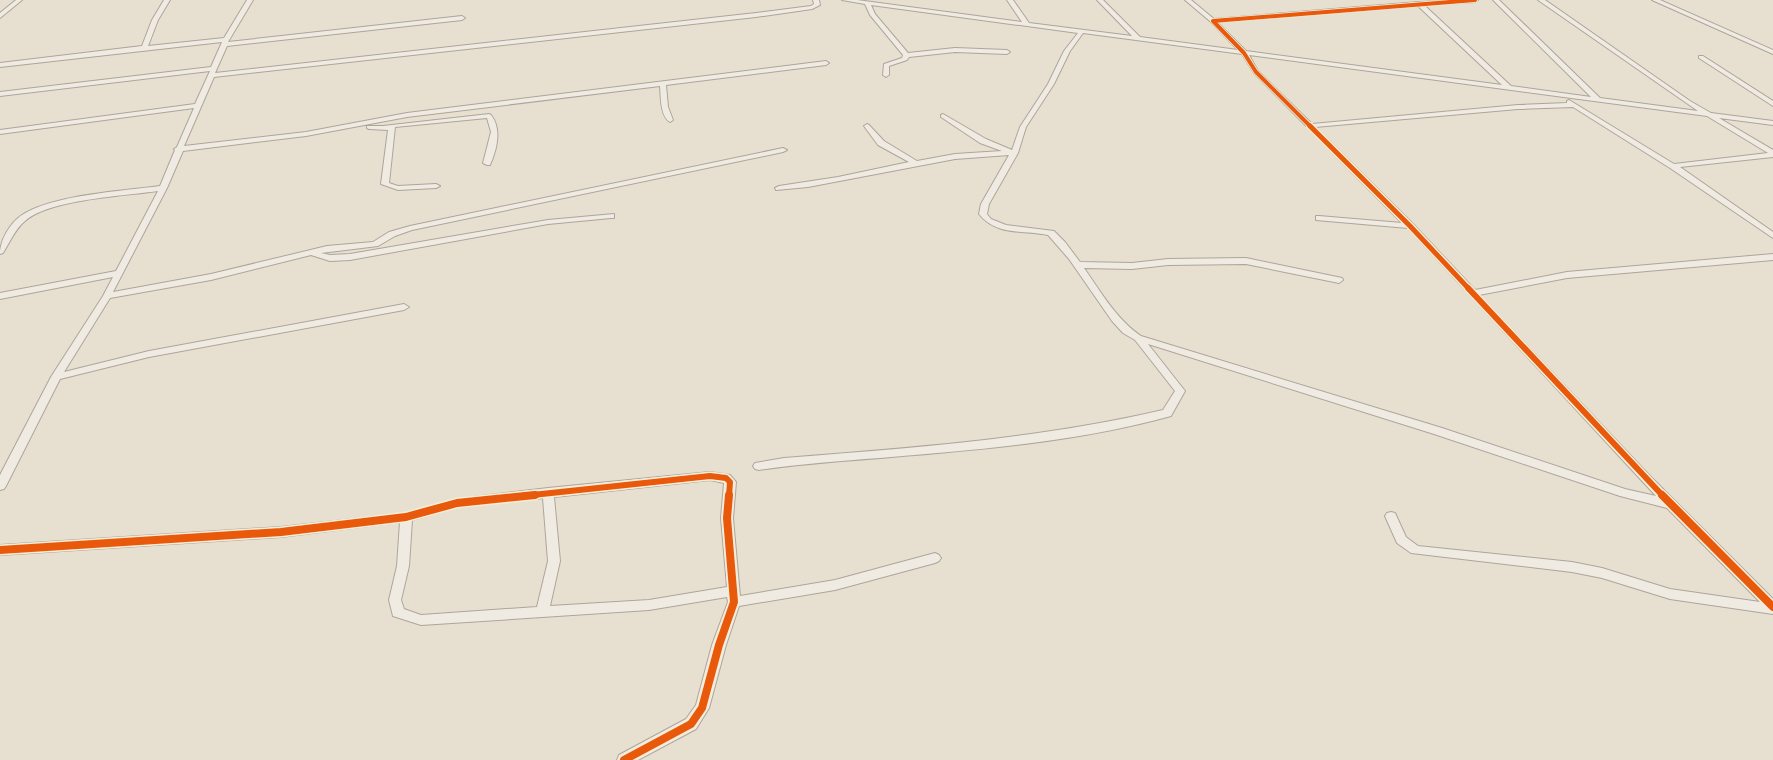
<svg xmlns="http://www.w3.org/2000/svg" width="1773" height="760" viewBox="0 0 1773 760" font-family="Georgia,serif">
<style>
.lines{fill:none;stroke-linecap:round;stroke-linejoin:round}
.minor-casing{stroke:#ada599;stroke-width:2}
.minor{fill:#efebe3;fill-rule:evenodd}
.cycleway-far3-casing{stroke:#f7eed8;stroke-width:5.5}
.cycleway-far2-casing{stroke:#f7eed8;stroke-width:8}
.cycleway-far1-casing{stroke:#f7eed8;stroke-width:9}
.cycleway-casing{stroke:#f7eed8;stroke-width:11}
.cycleway-far3{stroke:#e8590c;stroke-width:4}
.cycleway-far2{stroke:#e8590c;stroke-width:5}
.cycleway-far1{stroke:#e8590c;stroke-width:6}
.cycleway{stroke:#e8590c;stroke-width:8}
</style>
<rect width="100%" height="100%" fill="#e7e0d1"/>
<g class="lines">
<defs>
<path id="minor" d="M 16,0 L 22,0 L 0,18 L 0,13 Z
M 164,0 L 170,0 L 158,20 L 148,46 L 224,38 L 247,0 L 253,0 L 228,42 L 462,16 L 465,18 L 462,20 L 227,46 L 215,73 L 756,13 L 811,6 L 814,4 L 813,0 L 819,0 L 820,5 L 812,9 L 756,17 L 214,77 L 184,146 L 306,132 L 407,113 L 826,61 L 829,63 L 826,65 L 666,85 L 668,107 L 673,120 L 670,122 C 660,116 661,97 660,86 L 407,117 L 306,136 L 183,151 L 167,188 L 113,292 L 211,274 L 327,246 L 373,242 L 389,232 L 410,226 L 783,148 L 787,150 L 783,152 L 412,230 L 395,236 L 378,246 L 321,253 L 330,255 L 350,254 L 548,220 L 614,214 L 614,218 L 611,218 L 548,224 L 350,260 L 330,261 L 311,255 L 211,280 L 110,298 L 64,372 L 149,351 L 404,304 L 409,307 L 404,310 L 149,357 L 60,379 L 6,486 L 4,489 L 0,490 L 0,475 L 51,377 L 103,296 L 113,277 L 0,299 L 0,293 L 116,271 L 158,191 C 125,196 50,199 25,221 C 15,229 10,242 3,253 L 0,254 C 0,240 10,223 22,215 C 52,195 123,191 160,186 L 175,150 L 174,149 L 177,147 L 194,108 L 0,134 L 0,130 L 195,104 L 210,71 L 0,96 L 0,92 L 211,67 L 222,42 L 0,67 L 0,63 L 142,46 L 152,20 Z
M 842,0 L 857,0 L 1022,22 L 1007,0 L 1013,0 L 1029,23 L 1132,36 L 1097,0 L 1103,0 L 1140,37 L 1238,50 L 1211,22 L 1185,0 L 1191,0 L 1214,19 L 1419,2 L 1478,0 L 1475,2 L 1424,5 L 1511,86 L 1591,97 L 1493,0 L 1499,0 L 1600,98 L 1698,111 L 1538,0 L 1545,0 L 1690,101 L 1711,113 L 1773,121 L 1773,125 L 1719,118 L 1773,150 L 1773,157 L 1680,167 L 1773,232 L 1773,238 L 1670,168 L 1573,107 L 1518,109 L 1315,127 L 1413,224 L 1475,290 L 1567,272 L 1773,254 L 1773,260 L 1567,278 L 1479,295 L 1648,474 L 1773,599 L 1773,614 L 1670,599 L 1602,578 L 1572,572 L 1411,553 L 1397,543 L 1385,516 L 1387,513 L 1391,512 L 1395,513 L 1406,537 L 1418,546 L 1572,562 L 1602,568 L 1670,589 L 1760,602 L 1667,508 L 1620,496 L 1434,434 L 1148,344 L 1185,391 L 1171,416 C 1077,442 977,450 880,458 C 840,461 799,464 759,470 L 755,469 L 753,466 L 755,463 L 784,458 C 912,448 1038,439 1163,410 L 1175,391 L 1135,340 L 1123,333 L 1112,321 L 1069,259 L 1048,235 C 1024,230 996,236 979,214 L 981,204 L 1009,155 L 955,159 L 808,187 L 776,190 L 775,188 L 779,186 L 838,177 L 909,162 L 878,145 L 864,126 L 867,124 L 869,125 L 884,141 L 917,161 L 955,154 L 1002,151 L 980,143 L 941,117 L 941,115 L 943,114 L 986,139 L 1012,150 L 1020,127 L 1048,84 L 1064,51 L 1078,33 L 871,5 L 875,14 L 908,53 L 955,48 L 1007,50 L 1010,52 L 1007,54 L 955,52 L 909,57 L 907,60 L 889,66 L 889,75 L 886,77 L 883,75 L 884,64 L 902,58 L 903,55 L 870,15 L 865,4 ZM 1418,6 L 1502,85 L 1246,51 L 1217,22 ZM 1083,33 L 1242,54 L 1254,73 L 1402,223 L 1319,216 L 1316,216 L 1316,220 L 1408,228 L 1656,496 L 1625,489 L 1442,428 L 1141,336 C 1116,319 1101,292 1084,268 L 1132,269 L 1168,265 L 1246,264 L 1339,283 L 1343,280 L 1342,278 L 1246,258 L 1168,259 L 1132,263 L 1080,262 L 1065,242 L 1054,231 L 1006,225 L 991,219 L 987,214 L 989,204 L 1018,153 L 1026,127 L 1054,84 L 1070,51 ZM 1249,55 L 1707,116 L 1768,153 L 1674,164 L 1569,100 L 1567,101 L 1567,103 L 1518,105 L 1312,124 L 1258,71 Z
M 1652,0 L 1660,0 L 1773,50 L 1773,54 Z
M 1699,56 L 1703,56 L 1773,101 L 1773,106 L 1699,58 Z
M 489,114 L 491,115 C 502,129 497,149 490,165 L 487,165 L 483,163 L 491,132 L 487,118 L 395,127 L 389,183 L 398,186 L 436,184 L 440,186 L 436,188 L 398,190 L 381,184 L 388,130 L 369,129 L 367,128 L 367,126 L 383,126 Z
M 710,472 L 730,475 L 736,482 L 733,518 L 740,596 L 835,580 L 935,553 L 939,555 L 941,558 L 939,561 L 935,563 L 835,590 L 739,606 L 726,645 L 709,708 L 696,729 L 638,760 L 617,760 L 619,755 L 686,719 L 696,705 L 712,645 L 728,602 L 727,597 L 649,610 L 421,625 L 393,616 L 389,600 L 397,566 L 400,522 L 281,537 L 0,555 L 0,545 L 281,527 L 406,513 L 457,499 L 548,488 ZM 710,480 L 724,483 L 721,518 L 727,587 L 649,600 L 550,606 L 560,561 L 554,497 ZM 543,498 L 548,561 L 537,607 L 421,615 L 404,609 L 401,600 L 409,566 L 412,520 L 457,507 Z"/>
</defs>
<!-- minor casing -->
<use href="#minor" class="minor-casing"/>
<!-- minor -->
<use href="#minor" class="minor"/>
<defs>
<path id="cycleway-far3" d="M 1311,127 L 1256,72 L 1244,53 L 1213,21 L 1475,0"/>
<path id="cycleway-far2" d="M 1310,126 L 1410,226 L 1469,289"/>
<path id="cycleway-far1" d="M 1468,288 L 1663,496
M 523,496 L 710,476 L 726,478 L 730,482 L 729,496"/>
<path id="cycleway" d="M 1662,495 L 1773,607
M 0,550 L 281,532 L 406,517 L 457,503 L 535,495
M 624,760 L 691,724 L 702,708 L 719,645 L 734,602 L 727,518 L 729,495"/>
</defs>
<!-- cycleway-far3 casing -->
<use href="#cycleway-far3" class="cycleway-far3-casing"/>
<!-- cycleway-far2 casing -->
<use href="#cycleway-far2" class="cycleway-far2-casing"/>
<!-- cycleway-far1 casing -->
<use href="#cycleway-far1" class="cycleway-far1-casing"/>
<!-- cycleway casing -->
<use href="#cycleway" class="cycleway-casing"/>
<!-- cycleway-far3 -->
<use href="#cycleway-far3" class="cycleway-far3"/>
<!-- cycleway-far2 -->
<use href="#cycleway-far2" class="cycleway-far2"/>
<!-- cycleway-far1 -->
<use href="#cycleway-far1" class="cycleway-far1"/>
<!-- cycleway -->
<use href="#cycleway" class="cycleway"/>
</g>
</svg>
